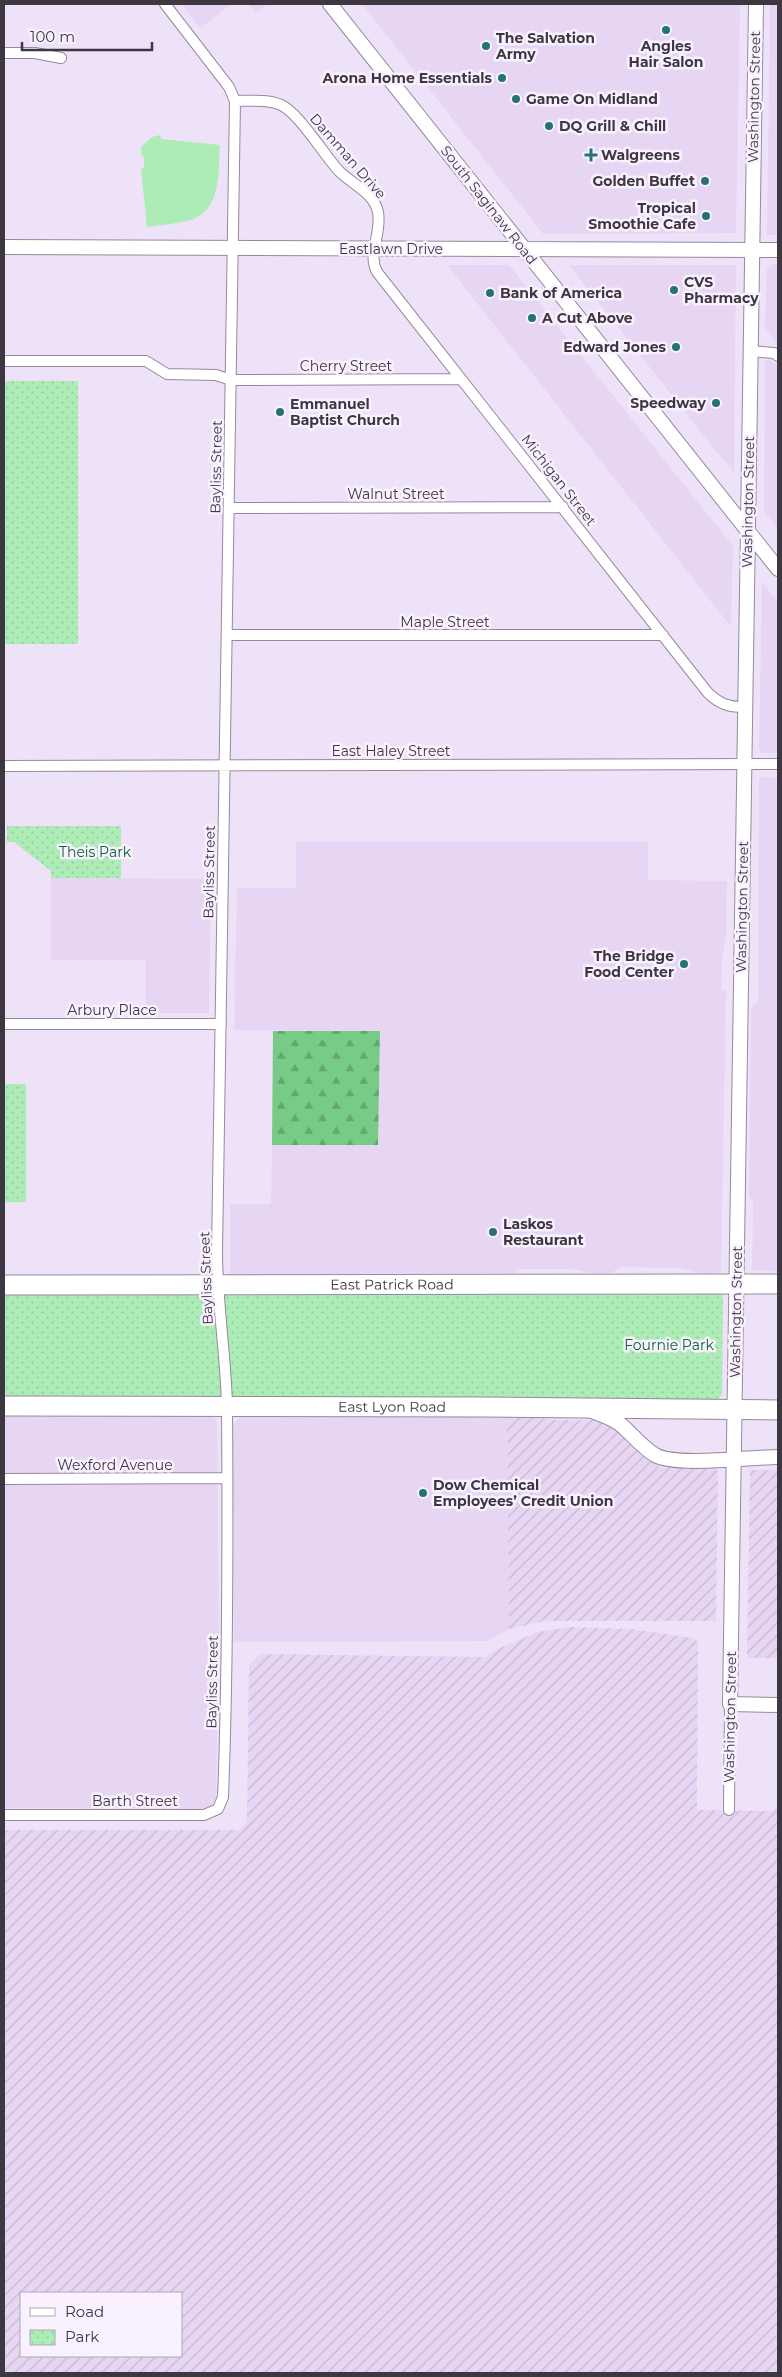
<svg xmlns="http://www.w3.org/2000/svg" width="782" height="2377" viewBox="0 0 782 2377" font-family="Montserrat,sans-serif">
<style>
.built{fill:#e7d6f3}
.industrial{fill:url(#industrial-furrows);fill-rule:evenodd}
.forest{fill:url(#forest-firs)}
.park{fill:url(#park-dots)}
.pitch{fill:#aeecb7}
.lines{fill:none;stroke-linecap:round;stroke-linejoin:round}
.street-casing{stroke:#95899e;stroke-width:12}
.secondary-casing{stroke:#95899e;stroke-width:16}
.highway-casing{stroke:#95899e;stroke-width:21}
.street{stroke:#fff;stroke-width:10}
.secondary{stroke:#fff;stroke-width:14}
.highway{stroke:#fff;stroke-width:19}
.poi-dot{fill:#267174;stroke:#f9f1ff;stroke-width:2}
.labels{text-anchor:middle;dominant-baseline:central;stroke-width:5;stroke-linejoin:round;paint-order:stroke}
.poi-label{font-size:14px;font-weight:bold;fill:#3c3740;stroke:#f9f1ff;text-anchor:start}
.street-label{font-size:14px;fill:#3c3740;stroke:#f9f1ff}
.park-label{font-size:14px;fill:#086729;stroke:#f9f1ff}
</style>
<defs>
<pattern id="industrial-furrows" width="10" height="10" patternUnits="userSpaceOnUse" patternTransform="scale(1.25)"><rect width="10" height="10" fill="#e7d6f3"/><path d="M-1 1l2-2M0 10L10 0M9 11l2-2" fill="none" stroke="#c7b8d1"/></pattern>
<pattern id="forest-firs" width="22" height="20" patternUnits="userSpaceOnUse" patternTransform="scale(1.25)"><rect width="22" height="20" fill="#78cb86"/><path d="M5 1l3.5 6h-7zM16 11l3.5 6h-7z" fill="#64a66f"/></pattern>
<pattern id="park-dots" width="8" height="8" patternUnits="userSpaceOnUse" patternTransform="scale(1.25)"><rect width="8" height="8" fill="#aeecb7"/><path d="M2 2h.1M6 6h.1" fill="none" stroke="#97cb9e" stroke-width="1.8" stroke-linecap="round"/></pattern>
</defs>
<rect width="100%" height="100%" fill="#eee2f8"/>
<!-- built -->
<path class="built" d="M 181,4 L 232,4 L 200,28 Z
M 248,4 L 268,4 L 256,13 Z
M 362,4 L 740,4 L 736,233 L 543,234 Z
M 770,4 L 778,4 L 778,235 L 767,235 Z
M 771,264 L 778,264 L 778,345 L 765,328 L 767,268 Z
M 447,265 L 509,265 L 733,546 L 731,627 Z
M 569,265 L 736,265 L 734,473 L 711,445 Z
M 769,359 L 778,366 L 778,530 L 764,511 L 765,360 Z
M 762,582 L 778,602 L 778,753 L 762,753 L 759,749 Z
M 761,777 L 778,778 L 778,1271 L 752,1270 L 753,1202 L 749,1196 L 751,1011 L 753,1006 L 758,1001 L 759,779 Z
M 296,842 L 648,842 L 648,880 L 727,881 L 726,936 L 722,957 L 721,990 L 726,990 L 721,1270 L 718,1273 L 698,1273 L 681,1268 L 621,1267 L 611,1273 L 591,1273 L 573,1269 L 516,1269 L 516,1273 L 230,1274 L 230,1204 L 271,1204 L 272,1145 L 378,1145 L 380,1031 L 234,1030 L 237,888 L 296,888 Z
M 51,878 L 211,879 L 209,1013 L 146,1013 L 146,960 L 51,960 Z
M 4,1414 L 212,1416 L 217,1421 L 219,1632 L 216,1801 L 213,1807 L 207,1809 L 4,1808 Z
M 242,1414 L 507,1415 L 509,1629 L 487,1641 L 234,1642 L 233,1426 Z"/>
<!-- industrial -->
<path class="industrial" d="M 507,1415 L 559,1420 L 601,1420 L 621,1428 L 660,1468 L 715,1468 L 718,1472 L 716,1621 L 544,1621 L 509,1629 Z
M 750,1470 L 778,1470 L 778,1658 L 747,1658 Z
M 570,1627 L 631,1629 L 693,1638 L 698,1642 L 697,1810 L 773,1811 L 778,1805 L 778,2373 L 4,2373 L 4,1830 L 240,1830 L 247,1822 L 249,1665 L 260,1654 L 484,1657 L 502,1647 L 538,1632 ZM 21,2293 L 181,2293 L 181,2356 L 21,2356 Z"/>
<!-- forest -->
<path class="forest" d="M 273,1031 L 380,1031 L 378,1145 L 272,1145 Z"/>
<!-- park -->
<path class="park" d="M 4,381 L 78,381 L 78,644 L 4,644 Z
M 7,826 L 121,826 L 121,878 L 51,878 L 51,871 L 14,842 L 7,842 Z
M 4,1084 L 26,1084 L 26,1202 L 4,1202 Z
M 719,1292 L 723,1295 L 722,1395 L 716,1400 L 4,1398 L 4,1293 Z"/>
<!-- pitch -->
<path class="pitch" d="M 159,135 L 162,139 L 220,145 C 218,173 222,213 187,221 C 174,224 160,225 147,227 L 141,169 L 144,168 L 144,157 L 141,154 L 141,147 L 152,137 Z"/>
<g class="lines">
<defs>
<path id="street" d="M 4,53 L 35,53 L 61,58
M 235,101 C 249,101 268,99 281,105 C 299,113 324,155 339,171 C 352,184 374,193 378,212 C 382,235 367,253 377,272 L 708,693 C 720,704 728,707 744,707
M 750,351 L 774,353 L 778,356
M 4,361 L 146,361 L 167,374 L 216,375 L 231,380 L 461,379
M 229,508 L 563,507
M 227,635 L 663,635
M 4,766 L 778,764
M 4,1024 L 221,1024
M 4,1479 L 226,1478
M 729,1810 L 730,1704
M 4,1815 L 204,1815 L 218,1809 L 223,1797 C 228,1668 228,1537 227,1407 C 226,1355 217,1304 217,1252 L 235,101 L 229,87 L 165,4"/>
<path id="secondary" d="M 330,4 L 778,569
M 756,4 L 730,1704 L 778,1705
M 4,247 L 778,250
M 592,1411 C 602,1415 612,1418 620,1424 C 632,1434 642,1447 655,1455 C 676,1467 751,1457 778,1457"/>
<g id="highway">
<path id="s1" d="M 4,1285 L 778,1284"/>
<path id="s2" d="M 4,1406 L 486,1407 L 778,1410"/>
</g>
</defs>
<!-- street casing -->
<use href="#street" class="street-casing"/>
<!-- secondary casing -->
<use href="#secondary" class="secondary-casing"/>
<!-- highway casing -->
<use href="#highway" class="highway-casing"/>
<!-- street -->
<use href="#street" class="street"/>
<!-- secondary -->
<use href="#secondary" class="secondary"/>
<!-- highway -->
<use href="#highway" class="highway"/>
</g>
<!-- markers -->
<g class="poi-dot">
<circle cx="666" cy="30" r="5"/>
<circle cx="486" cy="46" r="5"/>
<circle cx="502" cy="78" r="5"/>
<circle cx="516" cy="99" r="5"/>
<circle cx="549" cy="126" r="5"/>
<path d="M588.5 147.5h5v5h5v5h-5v5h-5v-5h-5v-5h5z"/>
<circle cx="705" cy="181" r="5"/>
<circle cx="706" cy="216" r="5"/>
<circle cx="674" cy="290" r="5"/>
<circle cx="490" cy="293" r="5"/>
<circle cx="532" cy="318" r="5"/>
<circle cx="676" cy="347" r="5"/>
<circle cx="716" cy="403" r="5"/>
<circle cx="280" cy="412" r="5"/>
<circle cx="684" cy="964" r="5"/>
<circle cx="493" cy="1232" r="5"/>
<circle cx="423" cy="1493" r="5"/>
</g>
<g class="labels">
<!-- poi labels -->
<g class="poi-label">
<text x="496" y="38">The Salvation<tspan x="496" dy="16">Army</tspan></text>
<text x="666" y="46" text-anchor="middle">Angles<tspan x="666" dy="16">Hair Salon</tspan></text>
<text x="492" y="78" text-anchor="end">Arona Home Essentials</text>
<text x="526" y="99">Game On Midland</text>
<text x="559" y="126">DQ Grill &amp; Chill</text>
<text x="601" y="155">Walgreens</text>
<text x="695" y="181" text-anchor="end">Golden Buffet</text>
<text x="696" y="208" text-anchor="end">Tropical<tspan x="696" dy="16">Smoothie Cafe</tspan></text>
<text x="684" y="282">CVS<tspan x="684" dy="16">Pharmacy</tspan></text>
<text x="500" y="293">Bank of America</text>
<text x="542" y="318">A Cut Above</text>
<text x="666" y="347" text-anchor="end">Edward Jones</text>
<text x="706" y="403" text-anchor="end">Speedway</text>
<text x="290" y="404">Emmanuel<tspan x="290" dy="16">Baptist Church</tspan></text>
<text x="674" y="956" text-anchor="end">The Bridge<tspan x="674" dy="16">Food Center</tspan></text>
<text x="503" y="1224">Laskos<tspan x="503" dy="16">Restaurant</tspan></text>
<text x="433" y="1485">Dow Chemical<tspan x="433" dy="16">Employees’ Credit Union</tspan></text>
</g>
<!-- street labels -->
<g class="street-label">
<text transform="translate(754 97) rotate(-89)">Washington Street</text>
<text transform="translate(348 156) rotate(49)">Damman Drive</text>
<text transform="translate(489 205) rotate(52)">South Saginaw Road</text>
<text x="391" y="249">Eastlawn Drive</text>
<text x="346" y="366">Cherry Street</text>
<text transform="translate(216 467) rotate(-89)">Bayliss Street</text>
<text transform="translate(559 480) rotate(52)">Michigan Street</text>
<text x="396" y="494">Walnut Street</text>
<text transform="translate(748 502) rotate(-89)">Washington Street</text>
<text x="445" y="622">Maple Street</text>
<text x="391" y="751">East Haley Street</text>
<text transform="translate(209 872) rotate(-89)">Bayliss Street</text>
<text transform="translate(742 907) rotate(-89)">Washington Street</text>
<text x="112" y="1010">Arbury Place</text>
<text transform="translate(206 1278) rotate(-92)">Bayliss Street</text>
<text stroke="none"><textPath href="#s1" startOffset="388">East Patrick Road</textPath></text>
<text transform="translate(736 1312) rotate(-89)">Washington Street</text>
<text stroke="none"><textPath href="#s2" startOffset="388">East Lyon Road</textPath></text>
<text x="115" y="1465">Wexford Avenue</text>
<text transform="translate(212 1682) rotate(-89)">Bayliss Street</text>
<text transform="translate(730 1717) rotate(-89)">Washington Street</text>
<text x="135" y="1801">Barth Street</text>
</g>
<!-- park labels -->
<g class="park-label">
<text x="95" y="852">Theis Park</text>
<text x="669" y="1345">Fournie Park</text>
</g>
</g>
<!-- border -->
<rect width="782" height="2377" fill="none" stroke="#3c3740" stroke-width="10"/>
<!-- legend -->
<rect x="20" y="2292" width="162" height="65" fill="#f9f1ff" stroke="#ada7b3"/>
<rect x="30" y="2308" width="25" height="8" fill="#ffffff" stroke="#ada7b3"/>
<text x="65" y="2317" font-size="15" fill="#3c3740">Road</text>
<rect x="30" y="2330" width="25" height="15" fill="url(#park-dots)" stroke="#ada7b3"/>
<text x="65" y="2342" font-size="15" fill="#3c3740">Park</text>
<!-- scale -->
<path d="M22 42v8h130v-8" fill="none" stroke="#3c3740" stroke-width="2.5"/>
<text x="30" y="42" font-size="15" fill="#3c3740" stroke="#f9f1ff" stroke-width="4" paint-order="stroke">100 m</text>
</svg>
